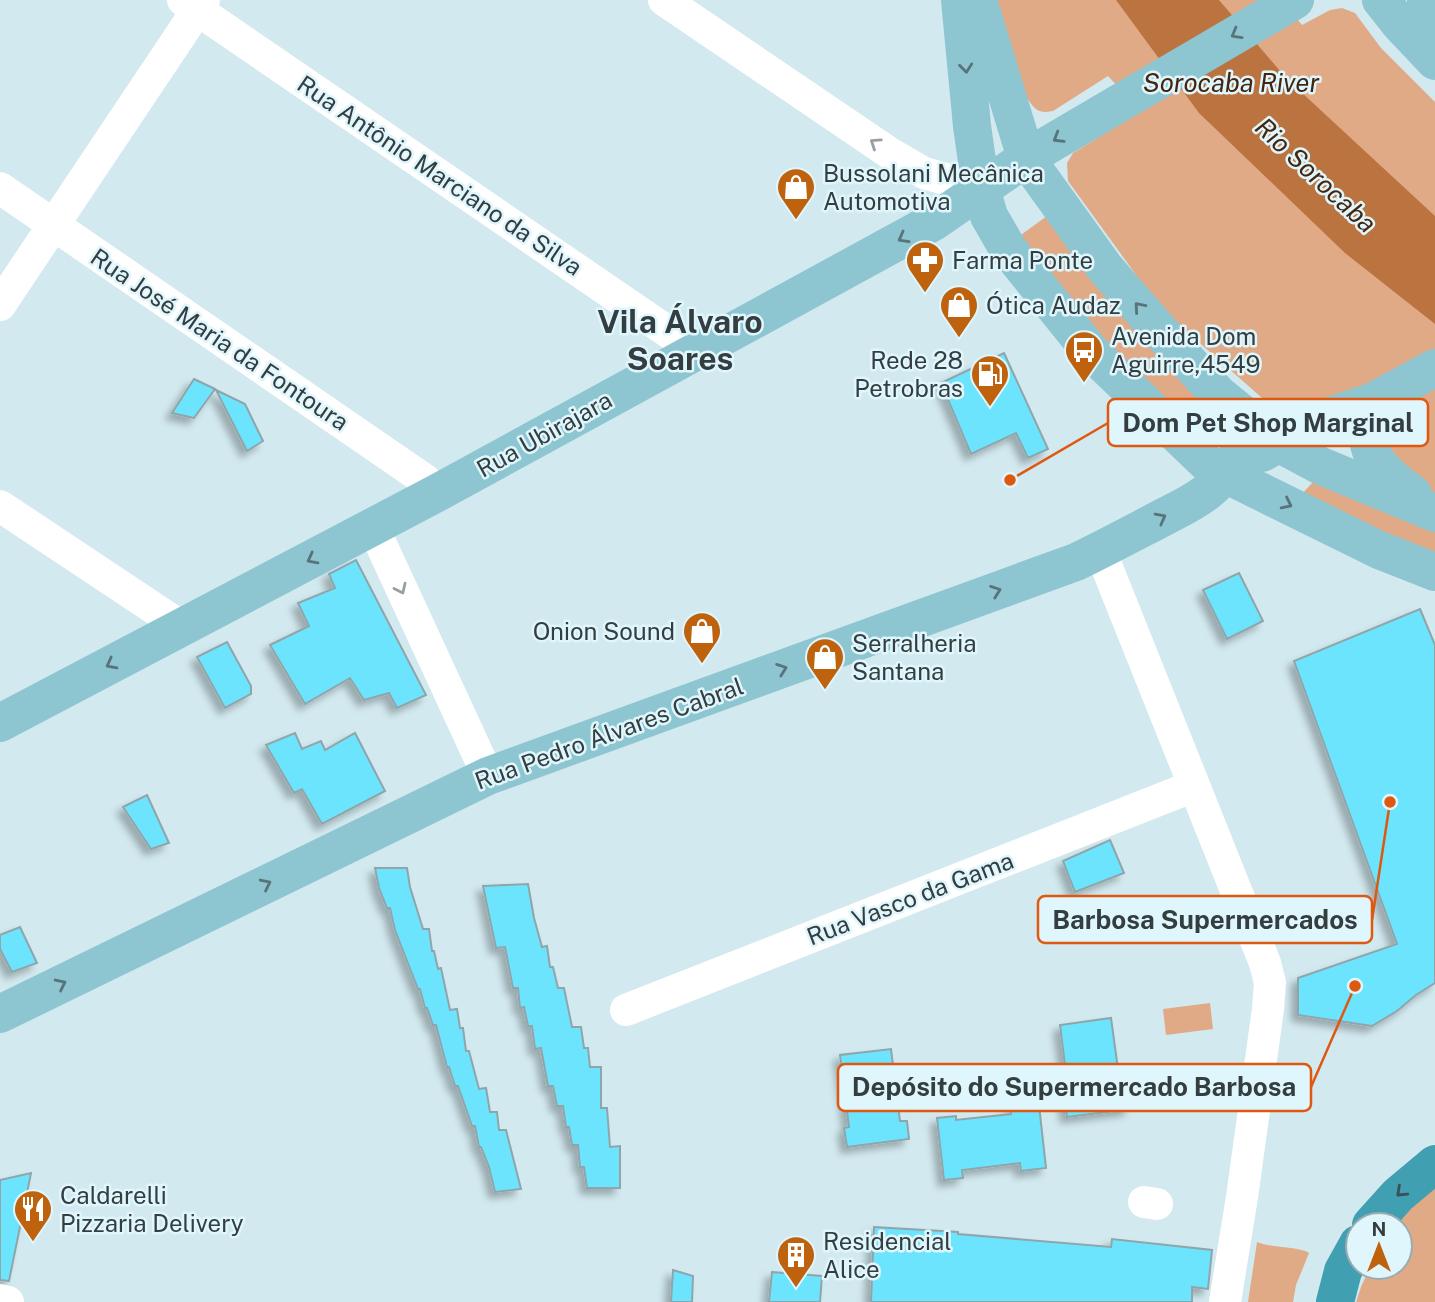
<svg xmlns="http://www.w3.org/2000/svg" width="1435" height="1302" viewBox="0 0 1435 1302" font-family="'Public Sans',sans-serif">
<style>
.green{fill:#e1aa87}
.water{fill:#bb7340}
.building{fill:#6de4fe;stroke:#8fa5aa;stroke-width:2;filter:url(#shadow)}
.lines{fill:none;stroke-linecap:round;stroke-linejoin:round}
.minor{stroke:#fff;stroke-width:32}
.major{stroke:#8dc5d1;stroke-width:38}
.highway{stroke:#419fb2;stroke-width:38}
.oneway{stroke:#587379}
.oneway2{stroke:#9a9e9f}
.oneway3{stroke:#375156}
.labels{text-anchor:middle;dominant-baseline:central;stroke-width:5;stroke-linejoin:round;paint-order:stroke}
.poi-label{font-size:24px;fill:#343d3f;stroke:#dff6fc;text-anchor:start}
.street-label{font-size:24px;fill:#343d3f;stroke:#dff6fc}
.water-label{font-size:26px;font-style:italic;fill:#442610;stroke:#dff6fc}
.district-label{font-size:32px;font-weight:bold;fill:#343d3f;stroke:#dff6fc}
.leader{fill:none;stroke:#df580f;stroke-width:2.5}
.callout-dot{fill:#df580f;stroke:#dff6fc;stroke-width:2.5}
.callout{fill:#dff6fc;stroke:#df580f;stroke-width:2.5}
.callout-label{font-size:26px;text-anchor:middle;font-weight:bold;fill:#343d3f}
</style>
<defs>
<filter id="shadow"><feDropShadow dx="-6" dy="6" stdDeviation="3.5" flood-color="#0004"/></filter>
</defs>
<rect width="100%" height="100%" fill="#d2e9ef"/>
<!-- green -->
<path class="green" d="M 993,0 L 1282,0 L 1302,25 L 1330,10 L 1342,8 L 1355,13 L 1381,48 L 1435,102 L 1435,374 L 1307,416 L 1279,413 L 1160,308 L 1068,181 L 1067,163 L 1073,153 L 1141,111 L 1108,76 L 1053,111 C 1048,112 1041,113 1036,109 C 1017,94 1001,25 993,0 Z
M 1047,216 L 1204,405 L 1205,414 L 1197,432 L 1190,435 L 1014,240 Z
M 1435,387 L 1435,497 L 1424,492 L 1377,431 L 1392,408 Z
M 1313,482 L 1435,529 L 1435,560 L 1301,495 Z
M 1210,1003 L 1213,1029 L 1166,1035 L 1163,1009 Z
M 1435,1187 L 1435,1302 L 1356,1302 L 1361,1287 L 1370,1267 L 1400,1267 L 1400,1225 L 1396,1225 L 1419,1196 Z
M 1257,1242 C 1272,1248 1301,1247 1309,1253 L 1296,1285 L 1293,1302 L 1248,1302 Z"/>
<!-- water -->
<path class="water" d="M 1116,0 L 1219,0 L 1287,79 L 1435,216 L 1435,324 L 1345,253 L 1199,113 Z
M 999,1063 L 1000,1078 L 963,1081 L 963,1065 Z"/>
<!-- building -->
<path class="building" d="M 1004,353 L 1048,449 L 1028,458 L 1016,433 L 971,454 L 941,383 Z
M 194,379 L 215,389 L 194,418 L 172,413 Z
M 216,390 L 245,404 L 263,441 L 247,451 Z
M 356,560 L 426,695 L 397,708 L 389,693 L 364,700 L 350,678 L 305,704 L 270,645 L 309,626 L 298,603 L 335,588 L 329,574 Z
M 1239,573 L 1263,621 L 1227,639 L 1203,590 Z
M 1420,609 L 1435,645 L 1435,983 L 1416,995 L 1397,1011 L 1372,1026 L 1298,1015 L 1298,978 L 1397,944 L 1294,661 Z
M 227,642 L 251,686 L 251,694 L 225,708 L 197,657 Z
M 295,733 L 302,749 L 321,741 L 325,750 L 355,733 L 385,791 L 322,824 L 302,789 L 294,793 L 266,745 Z
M 147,795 L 169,843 L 151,849 L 123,807 Z
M 1110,840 L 1124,873 L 1075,892 L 1063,861 Z
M 375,868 L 407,868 L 410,887 L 423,929 L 429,929 L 432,951 L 434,951 L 438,969 L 441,968 L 450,1010 L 457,1009 L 460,1028 L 463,1028 L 466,1051 L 469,1051 L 479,1089 L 486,1088 L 490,1112 L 497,1112 L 499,1130 L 506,1130 L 521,1189 L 495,1192 L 489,1167 L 481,1147 L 479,1147 L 475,1126 L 472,1126 L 458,1086 L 455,1086 L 449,1067 L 447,1067 L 436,1025 L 433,1025 L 427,1008 L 425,1008 L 420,989 L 418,989 L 395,930 L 390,908 L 387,908 L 379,888 Z
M 528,884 L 534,918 L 542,947 L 547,946 L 550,967 L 553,967 L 558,988 L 564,988 L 572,1027 L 581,1027 L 584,1048 L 588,1048 L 590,1067 L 601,1067 L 601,1108 L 607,1108 L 610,1147 L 620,1146 L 620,1188 L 587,1188 L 584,1167 L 580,1167 L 578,1145 L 572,1145 L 569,1127 L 566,1127 L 563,1106 L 557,1106 L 553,1086 L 548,1086 L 541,1048 L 535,1049 L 532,1026 L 528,1026 L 524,1007 L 520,1008 L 518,988 L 513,988 L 505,947 L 496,948 L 483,886 Z
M 20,927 L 37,963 L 12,972 L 0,949 L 0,935 Z
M 1111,1018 L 1121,1091 L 1127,1090 L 1130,1109 L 1067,1117 L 1064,1097 L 1069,1097 L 1060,1025 Z
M 891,1049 L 900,1121 L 907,1121 L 909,1139 L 847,1147 L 844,1128 L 849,1127 L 840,1055 Z
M 1039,1105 L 1046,1168 L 1021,1171 L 1020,1163 L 962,1170 L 963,1178 L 944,1180 L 937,1118 L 956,1116 L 956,1120 L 1011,1114 L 1010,1108 Z
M 31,1173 L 9,1281 L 0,1280 L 0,1180 Z
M 874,1227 L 958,1232 L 958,1234 L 1111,1247 L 1112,1239 L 1212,1250 L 1208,1289 L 1192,1287 L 1192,1302 L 871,1302 Z
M 673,1270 L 693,1276 L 692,1302 L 671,1302 Z
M 772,1272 L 822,1276 L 820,1302 L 769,1302 Z"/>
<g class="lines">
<!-- minor -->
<path class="minor" d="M 183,0 L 696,351
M 664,0 L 888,152 L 924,173 L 981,189
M 0,188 L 425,480 L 437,493
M 0,305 L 204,0
M 0,506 L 182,627
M 373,527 L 488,776
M 1100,550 L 1265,963 L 1270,983 L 1268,1009 L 1242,1197 L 1225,1302
M 626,1010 L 1194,786
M 1144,1202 L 1157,1204
M 0,1300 L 8,1302"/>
<!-- major -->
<path class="major" d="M 960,0 L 972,126 L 981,189 L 989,216 L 1008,249 L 1091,352 L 1206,462 L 1225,474 L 1379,550 L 1435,572
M 978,0 L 1026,158 L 1105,268 L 1158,329 L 1218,394 L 1280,444 L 1321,466 L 1435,513
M 1381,0 L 1400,24 L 1435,61
M 1426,0 L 1435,44
M 1372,402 C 1358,449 1375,467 1413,494
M 1262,453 L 1324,418 L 1372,402 L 1435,368
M 0,723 L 437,493 L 935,221 L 1026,158 L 1295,0
M 0,1014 L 488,776 L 1076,562 C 1105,548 1133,533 1162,518 C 1177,510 1195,502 1208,491 C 1222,480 1245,451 1244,433 C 1243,420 1226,405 1218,394"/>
<!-- highway -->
<path class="highway" d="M 1371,1225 L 1398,1195 L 1435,1164
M 1335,1302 L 1343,1271 L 1358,1244"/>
</g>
<!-- one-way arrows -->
<defs><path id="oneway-chevron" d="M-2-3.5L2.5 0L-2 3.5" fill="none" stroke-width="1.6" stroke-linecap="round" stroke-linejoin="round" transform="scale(1.75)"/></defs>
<g class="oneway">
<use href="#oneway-chevron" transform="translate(1236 34) rotate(150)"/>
<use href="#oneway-chevron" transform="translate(966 68) rotate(84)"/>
<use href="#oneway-chevron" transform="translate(1058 138) rotate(149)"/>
<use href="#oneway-chevron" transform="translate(903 238) rotate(151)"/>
<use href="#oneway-chevron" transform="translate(1139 307) rotate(-131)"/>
<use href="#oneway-chevron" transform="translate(1287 504) rotate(26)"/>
<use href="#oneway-chevron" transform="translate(1161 518) rotate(-28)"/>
<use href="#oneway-chevron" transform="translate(312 559) rotate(152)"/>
<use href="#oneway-chevron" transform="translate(996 591) rotate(-20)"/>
<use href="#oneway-chevron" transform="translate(111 664) rotate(152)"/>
<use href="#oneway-chevron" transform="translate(782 669) rotate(-20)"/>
<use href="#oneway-chevron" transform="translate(266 884) rotate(-26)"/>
<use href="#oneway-chevron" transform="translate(61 984) rotate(-26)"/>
</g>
<g class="oneway2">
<use href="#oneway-chevron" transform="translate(875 143) rotate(-146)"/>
<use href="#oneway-chevron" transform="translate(401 589) rotate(65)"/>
</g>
<use class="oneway3" href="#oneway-chevron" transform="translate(1401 1192) rotate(137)"/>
<!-- icons -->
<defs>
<symbol id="shop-pin" viewBox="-11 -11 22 30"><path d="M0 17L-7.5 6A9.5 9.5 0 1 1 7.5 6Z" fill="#be620d" stroke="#dff6fc"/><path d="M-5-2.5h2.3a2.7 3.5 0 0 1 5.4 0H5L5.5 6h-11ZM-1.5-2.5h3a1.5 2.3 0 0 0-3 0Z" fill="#fff"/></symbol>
<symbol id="pharmacy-pin" viewBox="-11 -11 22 30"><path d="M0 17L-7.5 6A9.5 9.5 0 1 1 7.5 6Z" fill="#be620d" stroke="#dff6fc"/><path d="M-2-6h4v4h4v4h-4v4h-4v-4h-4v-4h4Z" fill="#fff"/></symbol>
<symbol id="bus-pin" viewBox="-11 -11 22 30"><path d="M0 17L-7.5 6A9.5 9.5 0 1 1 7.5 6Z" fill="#be620d" stroke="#dff6fc"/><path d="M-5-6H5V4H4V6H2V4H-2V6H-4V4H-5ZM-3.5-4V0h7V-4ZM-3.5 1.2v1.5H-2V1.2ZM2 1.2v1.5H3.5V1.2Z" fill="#fff"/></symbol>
<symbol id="fuel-pin" viewBox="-11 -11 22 30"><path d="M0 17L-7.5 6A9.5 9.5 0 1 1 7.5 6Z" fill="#be620d" stroke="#dff6fc"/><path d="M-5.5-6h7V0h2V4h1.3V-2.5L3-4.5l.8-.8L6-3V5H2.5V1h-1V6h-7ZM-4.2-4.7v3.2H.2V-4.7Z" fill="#fff"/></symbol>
<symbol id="restaurant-pin" viewBox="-11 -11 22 30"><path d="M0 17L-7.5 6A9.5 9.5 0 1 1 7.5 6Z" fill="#be620d" stroke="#dff6fc"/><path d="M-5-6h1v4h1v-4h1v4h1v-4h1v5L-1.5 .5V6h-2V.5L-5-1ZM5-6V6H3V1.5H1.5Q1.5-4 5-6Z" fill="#fff"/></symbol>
<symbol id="building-pin" viewBox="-11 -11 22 30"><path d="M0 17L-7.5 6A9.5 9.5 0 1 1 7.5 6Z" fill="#be620d" stroke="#dff6fc"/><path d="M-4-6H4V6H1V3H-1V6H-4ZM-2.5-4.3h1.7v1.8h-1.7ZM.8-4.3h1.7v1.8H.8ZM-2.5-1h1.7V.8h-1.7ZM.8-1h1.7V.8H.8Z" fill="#fff"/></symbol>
</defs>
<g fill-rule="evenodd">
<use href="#shop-pin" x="774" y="165" width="44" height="60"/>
<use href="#pharmacy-pin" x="903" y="238" width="44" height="60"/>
<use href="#shop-pin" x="937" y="283" width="44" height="60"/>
<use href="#bus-pin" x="1062" y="328" width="44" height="60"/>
<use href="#fuel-pin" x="968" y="352" width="44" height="60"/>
<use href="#shop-pin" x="680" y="609" width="44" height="60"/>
<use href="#shop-pin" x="803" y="635" width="44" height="60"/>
<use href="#restaurant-pin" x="11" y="1187" width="44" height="60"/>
<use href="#building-pin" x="774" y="1233" width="44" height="60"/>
</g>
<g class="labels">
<!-- poi labels -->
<g class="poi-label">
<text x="823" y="173">Bussolani Mecânica<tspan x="823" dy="28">Automotiva</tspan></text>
<text x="952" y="260">Farma Ponte</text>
<text x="986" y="305">Ótica Audaz</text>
<text x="1111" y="336">Avenida Dom<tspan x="1111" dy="28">Aguirre,4549</tspan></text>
<text x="963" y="360" text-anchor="end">Rede 28<tspan x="963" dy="28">Petrobras</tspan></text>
<text x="675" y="631" text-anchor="end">Onion Sound</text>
<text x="852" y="643">Serralheria<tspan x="852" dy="28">Santana</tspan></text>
<text x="60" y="1195">Caldarelli<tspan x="60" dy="28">Pizzaria Delivery</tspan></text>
<text x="823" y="1241">Residencial<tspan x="823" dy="28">Alice</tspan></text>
</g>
<!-- street labels -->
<g class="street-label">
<text transform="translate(440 175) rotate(34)">Rua Antônio Marciano da Silva</text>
<text transform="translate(220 339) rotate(34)">Rua José Maria da Fontoura</text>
<text transform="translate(544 434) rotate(-29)">Rua Ubirajara</text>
<text transform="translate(609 733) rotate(-20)">Rua Pedro Álvares Cabral</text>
<text transform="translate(910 898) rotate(-21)">Rua Vasco da Gama</text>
</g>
<!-- water labels -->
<g class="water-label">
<text x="1231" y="82">Sorocaba River</text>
<text transform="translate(1316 175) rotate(43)">Rio Sorocaba</text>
</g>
<!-- district labels -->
<g class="district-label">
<text x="680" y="321">Vila Álvaro<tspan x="680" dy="37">Soares</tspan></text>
</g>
</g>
<!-- callouts -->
<path class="leader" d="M1010 480L1108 423M1390 802L1372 920M1355 986L1311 1087"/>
<g class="callout-dot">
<circle cx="1010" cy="480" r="7"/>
<circle cx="1390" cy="802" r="7"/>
<circle cx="1355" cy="986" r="7"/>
</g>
<g class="callout">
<rect x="1108" y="399" width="320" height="47" rx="7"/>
<rect x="1038" y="896" width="334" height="47" rx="7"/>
<rect x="838" y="1064" width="473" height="47" rx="7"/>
</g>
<g class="callout-label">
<text x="1268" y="432">Dom Pet Shop Marginal</text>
<text x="1205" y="929">Barbosa Supermercados</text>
<text x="1074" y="1096">Depósito do Supermercado Barbosa</text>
</g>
<!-- north arrow -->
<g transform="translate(1379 1246)"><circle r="33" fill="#dff6fc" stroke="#9bacb0" stroke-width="2"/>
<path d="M0-5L12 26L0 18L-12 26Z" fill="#be620d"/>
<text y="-10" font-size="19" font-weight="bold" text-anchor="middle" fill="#343d3f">N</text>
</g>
</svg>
